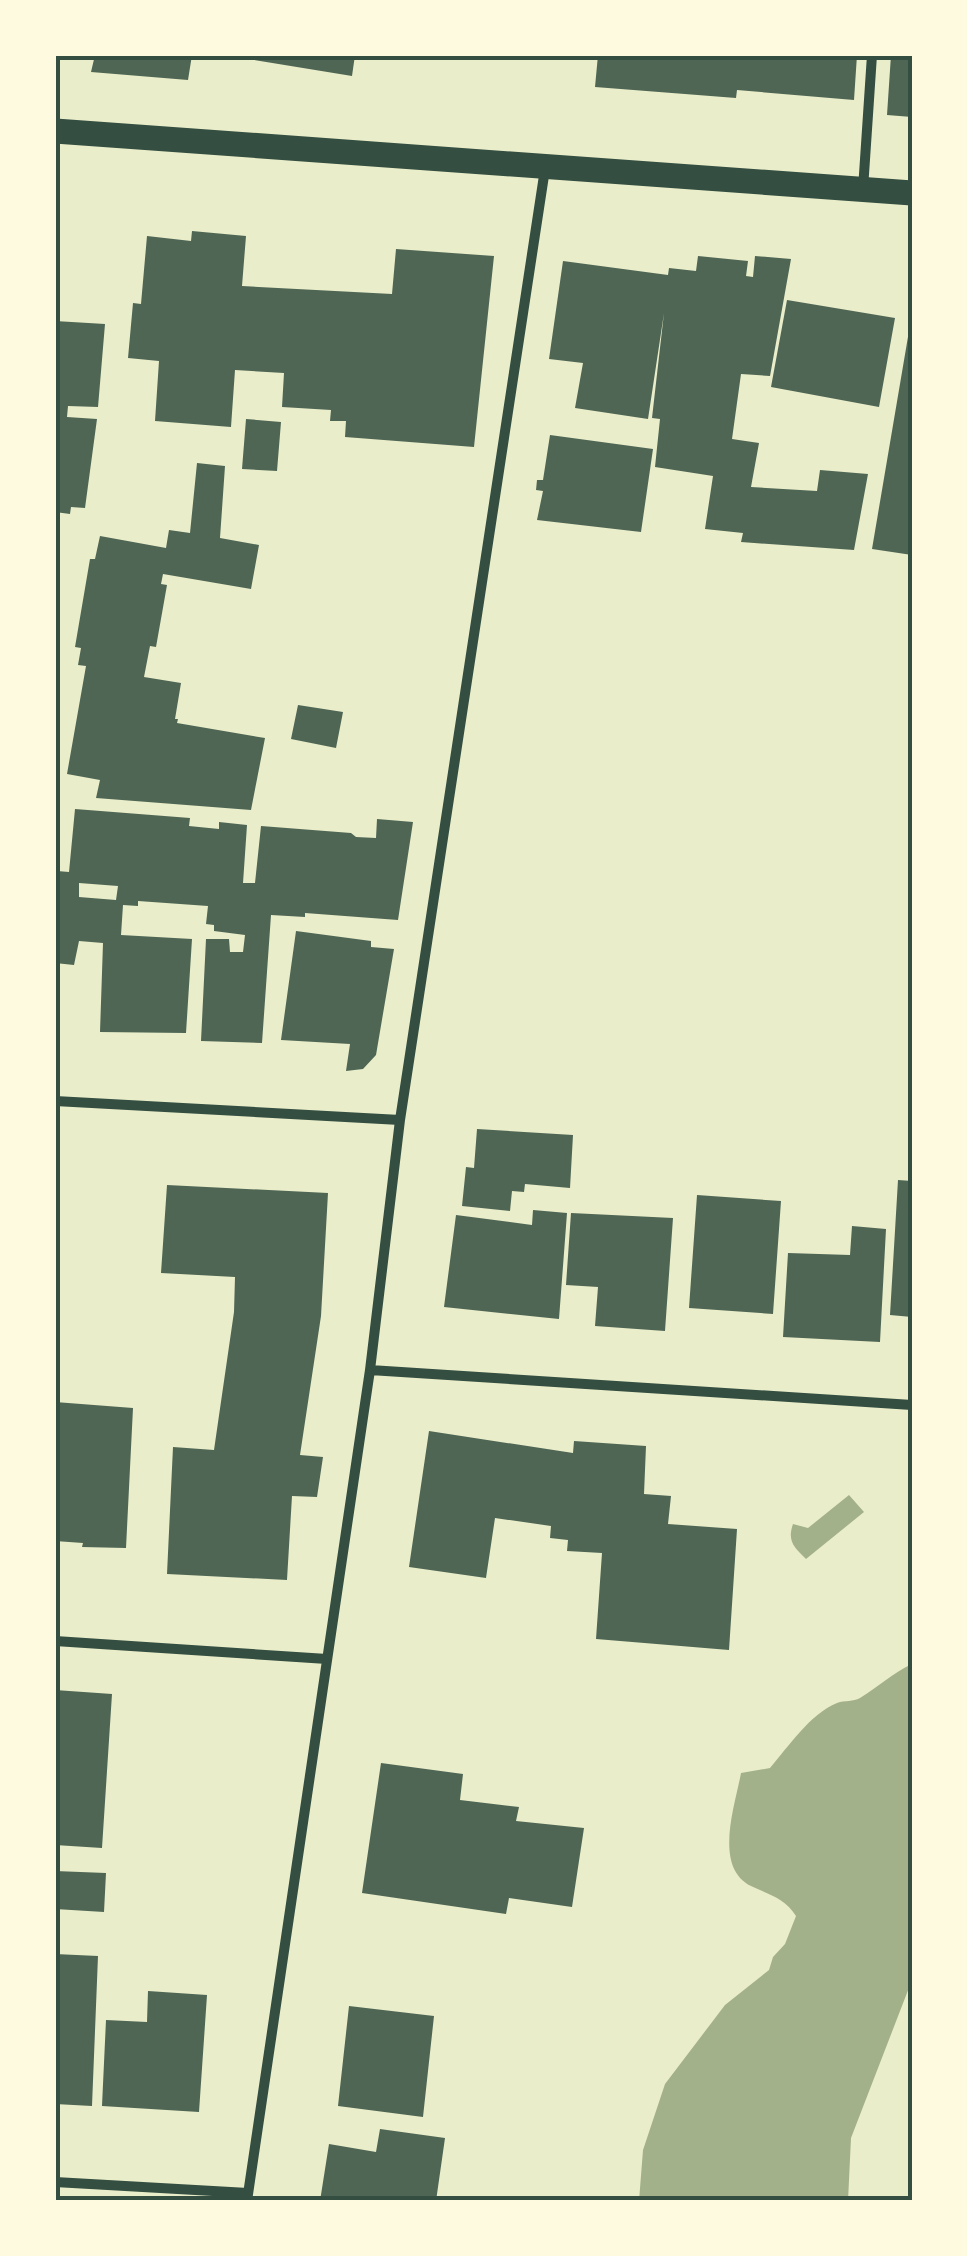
<svg xmlns="http://www.w3.org/2000/svg" width="967" height="2256" viewBox="0 0 967 2256" font-family="'Source Sans 3',sans-serif">
<style>
.water{fill:#a3b18a}
.building{fill:#4f6655;fill-rule:evenodd}
.lines{fill:none;stroke-linecap:round;stroke-linejoin:round}
.minor{stroke:#344e41;stroke-width:10}
.primary{stroke:#344e41;stroke-width:25}
.neatline{fill:none;stroke:#344e41;stroke-width:4}
</style>
<rect width="100%" height="100%" fill="#e9edc9"/>
<!-- water -->
<path class="water" d="M 849,1495 L 864,1512 L 806,1559 C 794,1547 787,1541 793,1524 L 808,1528 Z
M 912,1664 L 912,1980 L 851,2138 L 848,2201 L 639,2201 L 643,2150 L 665,2084 L 725,2005 L 769,1970 L 773,1957 L 785,1944 L 796,1916 C 785,1898 770,1895 751,1886 C 713,1867 735,1806 741,1773 L 770,1768 C 789,1746 810,1714 837,1703 C 845,1700 853,1702 860,1698 C 878,1687 893,1673 912,1664 Z"/>
<!-- building -->
<path class="building" d="M 95,55 L 192,55 L 188,80 L 91,72 Z
M 224,55 L 355,55 L 352,76 Z
M 598,55 L 857,55 L 854,100 L 737,90 L 736,98 L 595,87 Z
M 891,55 L 912,55 L 912,117 L 887,115 Z
M 192,231 L 246,236 L 242,286 L 392,294 L 396,249 L 494,256 L 474,447 L 345,437 L 346,421 L 330,421 L 331,410 L 282,407 L 284,373 L 235,370 L 231,427 L 155,421 L 159,361 L 128,358 L 133,303 L 141,304 L 147,236 L 191,241 Z
M 698,256 L 748,261 L 746,276 L 753,277 L 755,256 L 791,259 L 770,376 L 741,374 L 732,439 L 759,443 L 751,487 L 817,491 L 820,470 L 868,474 L 854,550 L 741,542 L 743,533 L 705,529 L 713,476 L 655,467 L 660,419 L 652,418 L 664,313 L 648,419 L 575,408 L 583,363 L 549,359 L 563,261 L 668,275 L 669,268 L 696,271 Z
M 787,300 L 895,318 L 879,407 L 771,387 Z
M 55,321 L 105,324 L 98,407 L 68,406 L 67,417 L 97,419 L 85,508 L 71,507 L 70,514 L 55,512 Z
M 910,325 L 912,325 L 912,555 L 872,549 Z
M 246,419 L 281,422 L 277,471 L 242,469 Z
M 550,435 L 653,449 L 641,532 L 537,520 L 543,491 L 536,490 L 537,480 L 543,480 Z
M 197,463 L 225,466 L 220,538 L 259,545 L 251,589 L 163,574 L 161,584 L 167,585 L 156,647 L 150,646 L 144,677 L 181,683 L 175,719 L 178,719 L 177,723 L 265,738 L 251,810 L 96,798 L 100,780 L 67,774 L 86,666 L 78,665 L 81,648 L 75,647 L 90,559 L 95,559 L 100,536 L 166,548 L 169,530 L 190,533 Z
M 298,705 L 343,712 L 336,748 L 291,739 Z
M 75,809 L 190,818 L 189,826 L 219,829 L 219,822 L 247,825 L 243,883 L 255,883 L 261,826 L 351,833 L 356,837 L 376,838 L 377,819 L 413,822 L 398,920 L 305,913 L 305,917 L 271,915 L 262,1043 L 201,1041 L 206,939 L 229,939 L 230,952 L 243,952 L 245,935 L 214,931 L 214,925 L 206,924 L 208,906 L 138,901 L 138,906 L 123,905 L 121,935 L 192,939 L 186,1033 L 100,1032 L 103,943 L 79,941 L 74,965 L 55,963 L 57,871 L 69,872 ZM 79,883 L 118,886 L 116,900 L 79,897 Z
M 296,931 L 371,941 L 371,947 L 394,949 L 376,1055 L 363,1069 L 346,1071 L 350,1044 L 281,1040 Z
M 477,1129 L 573,1135 L 570,1188 L 525,1184 L 524,1192 L 512,1191 L 510,1211 L 462,1206 L 466,1167 L 474,1168 Z
M 898,1180 L 912,1181 L 912,1317 L 890,1315 Z
M 167,1185 L 328,1193 L 321,1316 L 300,1455 L 323,1457 L 317,1497 L 292,1496 L 287,1580 L 167,1574 L 173,1447 L 214,1450 L 234,1312 L 235,1277 L 161,1273 Z
M 697,1195 L 781,1201 L 773,1314 L 689,1308 Z
M 533,1210 L 567,1213 L 559,1319 L 444,1307 L 456,1215 L 532,1225 Z
M 571,1213 L 673,1218 L 665,1331 L 595,1326 L 598,1287 L 566,1285 Z
M 852,1226 L 886,1229 L 880,1342 L 783,1337 L 788,1253 L 850,1255 Z
M 55,1402 L 133,1408 L 126,1548 L 82,1547 L 83,1543 L 55,1541 Z
M 429,1431 L 573,1453 L 574,1441 L 646,1446 L 644,1494 L 671,1496 L 668,1524 L 737,1529 L 729,1650 L 596,1639 L 602,1553 L 567,1551 L 568,1540 L 550,1538 L 551,1526 L 495,1518 L 486,1578 L 409,1567 Z
M 55,1690 L 112,1694 L 102,1848 L 55,1845 Z
M 381,1763 L 463,1774 L 460,1800 L 519,1807 L 516,1821 L 584,1828 L 572,1907 L 509,1898 L 506,1914 L 362,1893 Z
M 55,1871 L 106,1873 L 104,1912 L 55,1909 Z
M 55,1954 L 98,1956 L 92,2106 L 55,2104 Z
M 148,1991 L 207,1995 L 199,2112 L 102,2106 L 106,2020 L 147,2022 Z
M 349,2006 L 434,2016 L 423,2117 L 338,2106 Z
M 380,2129 L 445,2138 L 436,2201 L 320,2201 L 329,2144 L 376,2152 Z"/>
<g class="lines">
<!-- minor -->
<path class="minor" d="M 863,189 L 872,55
M 55,1101 L 400,1120
M 370,1370 L 912,1405
M 55,1641 L 327,1659
M 55,2182 L 248,2193
M 247,2201 L 370,1370 L 400,1120 L 545,169"/>
<!-- primary -->
<path class="primary" d="M 55,131 L 912,193"/>
</g>
<!-- border -->
<rect width="967" height="2256" fill="none" stroke="#fefae0" stroke-width="115"/>
<rect x="58" y="58" width="852" height="2140" class="neatline"/>
</svg>
